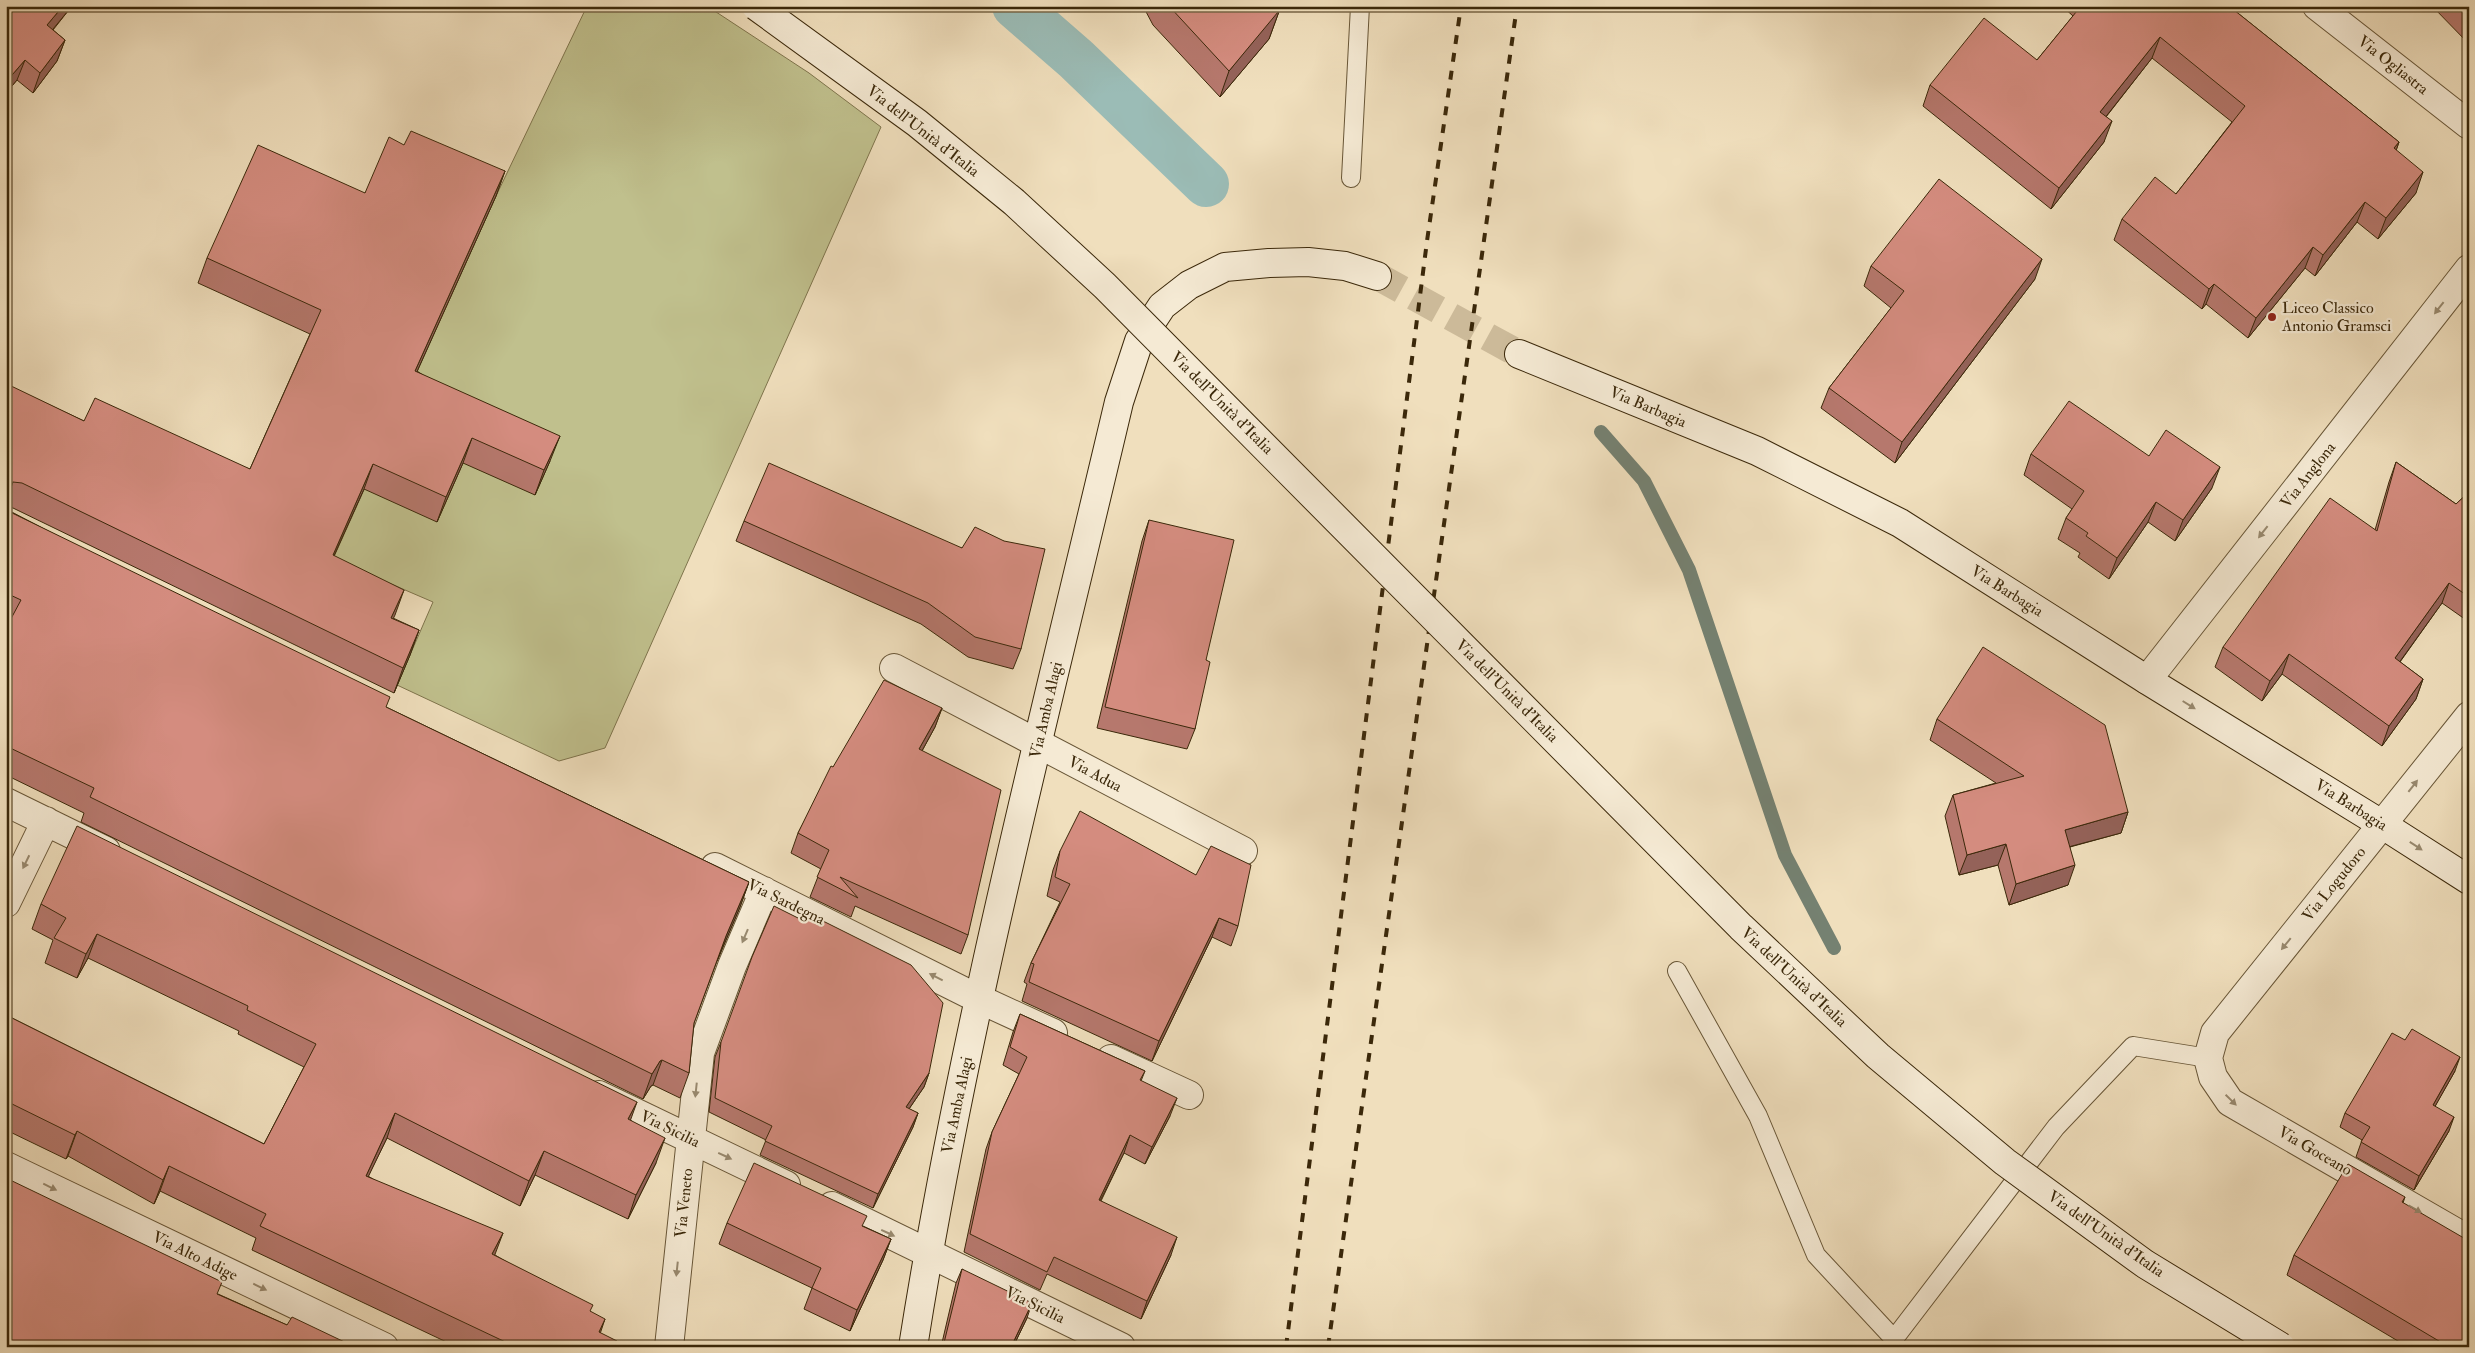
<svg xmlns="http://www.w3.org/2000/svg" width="2475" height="1353" viewBox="0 0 2475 1353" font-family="'IM FELL Double Pica',serif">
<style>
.green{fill:#c0c08d;stroke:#7e744c}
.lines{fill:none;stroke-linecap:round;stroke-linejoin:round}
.stream{stroke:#758171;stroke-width:14}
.canal{stroke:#9bbcb6;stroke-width:46}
.secondary-tunnel{stroke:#ccba99;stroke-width:28;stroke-dasharray:28 14;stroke-linecap:butt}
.lane-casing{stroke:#685637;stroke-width:20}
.street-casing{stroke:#685637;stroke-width:30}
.secondary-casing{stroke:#3b280a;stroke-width:30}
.lane{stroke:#f5ead4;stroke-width:18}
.street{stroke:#f5ead4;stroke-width:28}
.secondary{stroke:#f5ead4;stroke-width:28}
.rail{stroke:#3b280a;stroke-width:4;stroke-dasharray:9 9;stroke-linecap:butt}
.secondary-bridge-casing{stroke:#3b280a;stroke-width:30;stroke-linecap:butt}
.secondary-bridge{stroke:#f5ead4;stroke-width:28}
.wall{fill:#b6786d;stroke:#3b280a}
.shaded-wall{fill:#946259;stroke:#3b280a}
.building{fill:#d48c7f;stroke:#3b280a}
.oneway{fill:#98896f}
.poi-dot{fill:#8f2418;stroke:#f5ead4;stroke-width:2}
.labels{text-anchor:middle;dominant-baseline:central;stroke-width:4.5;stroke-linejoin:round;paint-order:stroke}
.street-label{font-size:16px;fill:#3b280a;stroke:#f5ead4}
.poi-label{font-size:16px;fill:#3b280a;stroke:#f5ead4;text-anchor:start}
</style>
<rect width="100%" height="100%" fill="#f0dfbd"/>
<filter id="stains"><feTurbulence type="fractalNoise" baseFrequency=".004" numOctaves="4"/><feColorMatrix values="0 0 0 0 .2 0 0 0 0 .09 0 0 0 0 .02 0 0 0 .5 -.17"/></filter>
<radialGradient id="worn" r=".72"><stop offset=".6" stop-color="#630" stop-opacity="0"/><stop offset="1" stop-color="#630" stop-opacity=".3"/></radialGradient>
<!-- green -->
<path class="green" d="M 587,6 L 707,6 L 809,73 L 881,127 L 605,748 L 559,761 L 397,685 L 433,602 L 333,559 L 496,196 Z"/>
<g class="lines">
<!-- stream -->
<path class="stream" d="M 1601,432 L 1644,481 L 1689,570 L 1785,855 L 1834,948"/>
<!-- canal -->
<path class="canal" d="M 1015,6 L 1076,59 L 1206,184"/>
<!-- secondary-tunnel -->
<path class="secondary-tunnel" d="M 1377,276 L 1519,354"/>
<defs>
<path id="lane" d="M 1351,178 L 1360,6
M 1677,971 L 1758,1116 L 1816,1255 L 1894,1339
M 1896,1347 L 1894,1339 L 2056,1127 L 2133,1046 L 2208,1058"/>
<path id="street" d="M 2317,6 L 2469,125
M 894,668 L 1243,851
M 2147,680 L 2469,269
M 2469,716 L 2215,1033 L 2208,1058 L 2213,1077 L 2230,1102 L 2469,1240
M 6,802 L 106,851
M 715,867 L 979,999 L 1053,1033
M 6,903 L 46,821
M 1111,1059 L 1189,1095
M 599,1095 L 786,1185
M 6,1166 L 384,1347
M 832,1206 L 1121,1347
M 669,1347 L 700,1053 L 732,966 L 764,891"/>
<path id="secondary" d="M 1519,354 L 1757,451 L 1900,523 L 2147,680 L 2383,825 L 2469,880
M 913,1347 C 963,1029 1045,716 1119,402 L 1139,341 L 1162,306 L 1189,285 L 1225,267 L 1269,263 L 1308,262 L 1345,266 L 1377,276"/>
</defs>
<!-- lane casing -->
<use href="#lane" class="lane-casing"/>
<!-- street casing -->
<use href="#street" class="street-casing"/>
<!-- secondary casing -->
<use href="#secondary" class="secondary-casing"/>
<!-- lane -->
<use href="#lane" class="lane"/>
<!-- street -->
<use href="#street" class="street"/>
<!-- secondary -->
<use href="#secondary" class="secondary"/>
<!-- rail -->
<path class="rail" d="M 1286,1347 L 1427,241 L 1461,6
M 1328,1347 L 1517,6"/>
<defs>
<path id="secondary-bridge" d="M 756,6 L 917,123 L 1014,202 L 1105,286 L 1741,927 L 1878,1056 L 2005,1162 L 2145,1264 L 2281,1347"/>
</defs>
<!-- secondary-bridge casing -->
<use href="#secondary-bridge" class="secondary-bridge-casing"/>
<!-- secondary-bridge -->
<use href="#secondary-bridge" class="secondary-bridge"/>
</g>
<!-- wall -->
<path class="wall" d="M 6,6 L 72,6 L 53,30 L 65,40 L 57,61 L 33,93 L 17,80 L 6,93 Z
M 1143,6 L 1281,6 L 1269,39 L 1220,97 L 1153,25 Z
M 2062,6 L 2229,6 L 2399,142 L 2396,150 L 2416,193 L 2378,239 L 2357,222 L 2315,276 L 2305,268 L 2248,338 L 2206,304 L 2202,309 L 2114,240 L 2122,219 L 2176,194 L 2232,122 L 2152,58 L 2106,117 L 2104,142 L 2051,209 L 1923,106 L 1930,85 L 2037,60 L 2073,16 Z
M 2432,6 L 2469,6 L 2469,44 Z
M 404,145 L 505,171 L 496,196 L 417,371 L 550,461 L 535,495 L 463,463 L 437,522 L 364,489 L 334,556 L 393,618 L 419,630 L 410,655 L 394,693 L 13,508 L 6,507 L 6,378 L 7,385 L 84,421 L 250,469 L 310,334 L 198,283 L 207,258 L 365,193 Z
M 1871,266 L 2035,279 L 1895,463 L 1821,408 L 1829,388 L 1891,308 L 1864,286 Z
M 2031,454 L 2212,488 L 2175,541 L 2148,522 L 2109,579 L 2078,557 L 2080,553 L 2058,539 L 2066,518 L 2072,509 L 2024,475 Z
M 2396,462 L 2456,504 L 2469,492 L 2469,622 L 2442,603 L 2400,662 L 2423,679 L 2416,699 L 2382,746 L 2282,674 L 2262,701 L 2215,667 L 2223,647 L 2375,530 L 2389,482 Z
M 6,509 L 386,707 L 749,882 L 740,907 L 717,961 L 694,1023 L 689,1073 L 680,1098 L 653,1085 L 651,1086 L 643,1099 L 81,822 L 84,813 L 6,775 L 6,628 L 9,623 L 6,622 Z
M 1149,520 L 1206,660 L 1195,729 L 1187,749 L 1097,728 L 1142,541 Z
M 744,521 L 962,548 L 1004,541 L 1021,649 L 1013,669 L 968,657 L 921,624 L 736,541 Z
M 942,708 L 935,727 L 922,751 L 968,935 L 961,954 L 855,906 L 851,917 L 810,897 L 821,869 L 791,853 L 798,833 L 833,767 Z
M 1937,719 L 2128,812 L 2121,833 L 2070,847 L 2068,885 L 2009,905 L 1998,865 L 1959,875 L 1945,816 L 1953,795 L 1996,783 L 1930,740 Z
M 1060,851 L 1238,926 L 1231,946 L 1212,937 L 1152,1061 L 1022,1001 L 1027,984 L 1024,982 L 1031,963 L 1060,902 L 1047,896 L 1053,870 Z
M 41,904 L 631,1120 L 656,1163 L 628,1219 L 535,1175 L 520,1206 L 387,1138 L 368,1176 L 495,1255 L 591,1312 L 600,1333 L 615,1347 L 457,1347 L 252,1250 L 256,1238 L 160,1191 L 154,1204 L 68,1156 L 66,1159 L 6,1130 L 6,1015 L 264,1144 L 304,1067 L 238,1034 L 239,1031 L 88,958 L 77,978 L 45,963 L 53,940 L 32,929 Z
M 1020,1014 L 1145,1071 L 1141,1081 L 1170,1116 L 1145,1164 L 1124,1153 L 1101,1201 L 1171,1255 L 1141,1319 L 1047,1274 L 1040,1290 L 964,1252 L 986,1149 L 992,1132 L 1019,1074 L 1003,1065 L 1013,1032 Z
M 721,1042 L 929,1073 L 924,1087 L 909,1109 L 918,1113 L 913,1127 L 873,1208 L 760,1155 L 766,1140 L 709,1112 L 715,1057 Z
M 2455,1071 L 2435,1106 L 2449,1131 L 2414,1190 L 2356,1157 L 2362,1140 L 2340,1127 L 2345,1113 Z
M 2405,1197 L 2403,1203 L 2469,1347 L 2408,1347 L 2287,1275 L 2294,1255 Z
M 727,1223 L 863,1226 L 891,1239 L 883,1260 L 850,1331 L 804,1309 L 812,1288 L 719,1244 Z
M 962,1269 L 1027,1318 L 1013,1347 L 941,1347 L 956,1283 Z
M 218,1294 L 287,1325 L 355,1347 L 6,1347 Z"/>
<!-- shaded-wall -->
<path class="shaded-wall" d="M 63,6 L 72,6 L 39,46 L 47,25 Z
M 1281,6 L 1269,39 L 1220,97 L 1229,71 Z
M 2160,37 L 2152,58 L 2093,133 L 2100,112 Z
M 65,40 L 57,61 L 33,93 L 40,73 Z
M 25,60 L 17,80 L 6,93 L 6,91 L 12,75 Z
M 2112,121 L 2104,142 L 2051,209 L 2059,188 Z
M 2399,142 L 2392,163 L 2394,148 Z
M 505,171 L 496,196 L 406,396 L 415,371 Z
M 2423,172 L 2416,193 L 2378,239 L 2386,218 Z
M 2365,202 L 2357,222 L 2315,276 L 2323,255 Z
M 2313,247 L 2305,268 L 2248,338 L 2256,318 Z
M 2042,259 L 2035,279 L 1895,463 L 1902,442 Z
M 2214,284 L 2206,304 L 2202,309 L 2209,289 Z
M 560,436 L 550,461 L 535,495 L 544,470 Z
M 472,438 L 463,463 L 437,522 L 446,497 Z
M 373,464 L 364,489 L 323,580 L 333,555 Z
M 2220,467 L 2212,488 L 2175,541 L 2183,520 Z
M 13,482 L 6,502 L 6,484 Z
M 2156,502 L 2148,522 L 2109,579 L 2117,558 Z
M 2449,583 L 2442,603 L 2388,678 L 2395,658 Z
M 404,590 L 395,615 L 382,642 L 391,618 Z
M 419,630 L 410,655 L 394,693 L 403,668 Z
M 2289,654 L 2282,674 L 2262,701 L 2270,681 Z
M 2423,679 L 2416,699 L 2382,746 L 2389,726 Z
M 942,708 L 935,727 L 912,769 L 919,749 Z
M 2128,812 L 2121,833 L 2057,850 L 2065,830 Z
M 2006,844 L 1998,865 L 1959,875 L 1967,855 Z
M 2075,865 L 2068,885 L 2009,905 L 2016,884 Z
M 749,882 L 740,907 L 717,961 L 726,936 Z
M 1219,918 L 1212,937 L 1152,1061 L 1159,1041 Z
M 97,934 L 88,958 L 77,978 L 86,954 Z
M 2460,1057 L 2455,1071 L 2428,1119 L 2433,1105 Z
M 662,1060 L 653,1085 L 651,1086 L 643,1099 L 652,1074 L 660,1061 Z
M 929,1073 L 924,1087 L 900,1122 L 906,1107 Z
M 1177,1098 L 1170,1116 L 1145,1164 L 1152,1147 Z
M 637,1102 L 628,1127 L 628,1119 Z
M 395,1113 L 387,1138 L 357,1200 L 366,1176 Z
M 918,1113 L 913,1127 L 873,1208 L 878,1194 Z
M 2454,1117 L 2449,1131 L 2414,1190 L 2419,1176 Z
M 77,1131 L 68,1156 L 66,1159 L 75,1135 Z
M 1130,1135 L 1124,1153 L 1092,1217 L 1099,1200 Z
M 665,1138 L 656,1163 L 628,1219 L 636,1195 Z
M 544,1151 L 535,1175 L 520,1206 L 529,1181 Z
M 169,1166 L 160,1191 L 154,1204 L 163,1180 Z
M 503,1233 L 494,1257 L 492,1254 Z
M 1177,1237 L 1171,1255 L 1141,1319 L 1147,1301 Z
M 891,1239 L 883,1260 L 850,1331 L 857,1310 Z
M 1032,1303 L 1027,1318 L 1013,1347 L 1011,1347 Z
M 605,1319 L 597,1343 L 599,1332 Z"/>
<!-- building -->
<path class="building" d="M 6,6 L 63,6 L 47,25 L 65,40 L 40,73 L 25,60 L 12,75 L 6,70 Z
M 1169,6 L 1280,6 L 1278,12 L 1229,71 Z
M 2081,6 L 2229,6 L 2399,142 L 2394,148 L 2423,172 L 2386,218 L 2365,202 L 2323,255 L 2313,247 L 2256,318 L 2214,284 L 2209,289 L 2122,219 L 2155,177 L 2176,194 L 2245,106 L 2160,37 L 2100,112 L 2112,121 L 2059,188 L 1930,85 L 1984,18 L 2037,60 Z
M 411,131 L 505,171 L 415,371 L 560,436 L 544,470 L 472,438 L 446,497 L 373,464 L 333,555 L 404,590 L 391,618 L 419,630 L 403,668 L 22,483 L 13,482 L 6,484 L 6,378 L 9,380 L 7,384 L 84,421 L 95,398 L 250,469 L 321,310 L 207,258 L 258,145 L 365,193 L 389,137 L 404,145 Z
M 1939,179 L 2042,259 L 1902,442 L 1829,388 L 1904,291 L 1871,266 Z
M 2069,401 L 2149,456 L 2166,430 L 2220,467 L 2183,520 L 2156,502 L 2117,558 L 2086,536 L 2088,533 L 2066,518 L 2084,491 L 2031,454 Z
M 2396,462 L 2456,504 L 2469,492 L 2469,597 L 2449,583 L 2395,658 L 2423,679 L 2389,726 L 2289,654 L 2270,681 L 2223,647 L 2330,498 L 2377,531 Z
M 769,463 L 962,548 L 975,527 L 1004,541 L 1045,549 L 1021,649 L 975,637 L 928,603 L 744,521 Z
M 6,509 L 8,511 L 390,697 L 386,707 L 749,882 L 726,936 L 694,1023 L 689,1073 L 662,1060 L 660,1061 L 652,1074 L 90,797 L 94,788 L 6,746 L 6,628 L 21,600 L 6,593 Z
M 1149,520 L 1234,540 L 1206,660 L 1210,662 L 1195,729 L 1105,707 Z
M 1983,647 L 2105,725 L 2128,812 L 2065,830 L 2075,865 L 2016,884 L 2006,844 L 1967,855 L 1953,795 L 2024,776 L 1937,719 Z
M 884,680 L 942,708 L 919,749 L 1001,790 L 968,935 L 840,877 L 858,898 L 817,877 L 829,850 L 798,833 L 831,766 L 833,767 Z
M 1080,811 L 1196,875 L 1211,846 L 1251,865 L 1238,926 L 1219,918 L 1159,1041 L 1029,982 L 1034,964 L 1031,963 L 1070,884 L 1055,877 L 1060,851 Z
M 77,826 L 637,1102 L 628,1119 L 665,1138 L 636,1195 L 544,1151 L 529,1181 L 395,1113 L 366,1176 L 503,1233 L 492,1254 L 593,1305 L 590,1311 L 605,1319 L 599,1332 L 617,1341 L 614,1347 L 516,1347 L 260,1226 L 266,1214 L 169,1166 L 163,1180 L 77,1131 L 75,1135 L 6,1101 L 6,1015 L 264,1144 L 316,1044 L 247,1010 L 248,1006 L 97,934 L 86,954 L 54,938 L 66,918 L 41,904 Z
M 774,906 L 800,919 L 803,911 L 911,965 L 943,1003 L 929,1073 L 906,1107 L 918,1113 L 878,1194 L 765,1141 L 772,1126 L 715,1098 L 721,1042 L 752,957 Z
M 1020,1014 L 1145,1071 L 1140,1080 L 1177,1098 L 1152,1147 L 1130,1135 L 1099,1200 L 1177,1237 L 1147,1301 L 1054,1257 L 1047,1272 L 970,1234 L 992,1132 L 1027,1057 L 1010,1047 Z
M 2412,1029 L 2460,1057 L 2433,1105 L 2454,1117 L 2419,1176 L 2361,1142 L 2370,1127 L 2345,1113 L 2392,1033 L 2405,1040 Z
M 754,1163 L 867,1216 L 862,1226 L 891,1239 L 857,1310 L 812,1288 L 821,1268 L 727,1223 Z
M 2348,1164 L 2405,1197 L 2402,1202 L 2469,1241 L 2469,1347 L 2449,1347 L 2294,1255 Z
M 6,1178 L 222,1282 L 217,1294 L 287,1325 L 292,1317 L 355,1347 L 148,1347 L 141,1343 L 139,1347 L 6,1347 Z
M 962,1269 L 1032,1303 L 1011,1347 L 943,1347 Z"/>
<!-- one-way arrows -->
<defs><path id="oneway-solid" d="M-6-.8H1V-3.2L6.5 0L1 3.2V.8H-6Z" transform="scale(1.25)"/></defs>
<g class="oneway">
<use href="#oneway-solid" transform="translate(2439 308) rotate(128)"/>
<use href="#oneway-solid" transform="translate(2263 532) rotate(128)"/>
<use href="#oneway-solid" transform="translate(2189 705) rotate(32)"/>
<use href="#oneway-solid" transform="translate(2413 786) rotate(-52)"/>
<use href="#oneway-solid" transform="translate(2416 846) rotate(33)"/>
<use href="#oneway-solid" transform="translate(26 862) rotate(116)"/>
<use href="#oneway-solid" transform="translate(745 936) rotate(113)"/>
<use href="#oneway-solid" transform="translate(2286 944) rotate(129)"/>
<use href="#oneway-solid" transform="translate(936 977) rotate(-153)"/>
<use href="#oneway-solid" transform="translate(696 1090) rotate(96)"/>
<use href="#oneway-solid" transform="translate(2231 1100) rotate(44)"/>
<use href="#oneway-solid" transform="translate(725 1156) rotate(25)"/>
<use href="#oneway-solid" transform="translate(50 1187) rotate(26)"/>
<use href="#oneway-solid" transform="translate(2415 1209) rotate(30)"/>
<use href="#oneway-solid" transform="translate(888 1233) rotate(25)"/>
<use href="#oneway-solid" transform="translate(677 1269) rotate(96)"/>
<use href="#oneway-solid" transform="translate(260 1287) rotate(26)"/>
</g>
<!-- markers -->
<circle class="poi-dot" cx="2272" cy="317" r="5"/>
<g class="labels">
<!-- street labels -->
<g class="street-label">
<text transform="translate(2393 65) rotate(38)">Via Ogliastra</text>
<text transform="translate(923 131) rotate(38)">Via dell'Unità d'Italia</text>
<text transform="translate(1222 403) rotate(45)">Via dell'Unità d'Italia</text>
<text transform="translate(1648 407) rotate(23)">Via Barbagia</text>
<text transform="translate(2308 475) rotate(-52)">Via Anglona</text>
<text transform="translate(2007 591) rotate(32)">Via Barbagia</text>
<text transform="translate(1507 691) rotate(45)">Via dell'Unità d'Italia</text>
<text transform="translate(1046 710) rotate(-77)">Via Amba Alagi</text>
<text transform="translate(1095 774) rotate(28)">Via Adua</text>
<text transform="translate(2351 805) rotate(32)">Via Barbagia</text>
<text transform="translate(2334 884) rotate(-51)">Via Logudoro</text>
<text transform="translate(786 902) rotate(26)">Via Sardegna</text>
<text transform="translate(1794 977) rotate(43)">Via dell'Unità d'Italia</text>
<text transform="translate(957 1105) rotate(-78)">Via Amba Alagi</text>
<text transform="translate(670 1129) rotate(26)">Via Sicilia</text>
<text transform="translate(2315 1151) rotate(30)">Via Goceano</text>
<text transform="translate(684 1203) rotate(-84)">Via Veneto</text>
<text transform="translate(2106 1234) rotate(35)">Via dell'Unità d'Italia</text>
<text transform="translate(195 1256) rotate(26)">Via Alto Adige</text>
<text transform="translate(1035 1305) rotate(26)">Via Sicilia</text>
</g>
<!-- poi labels -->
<g class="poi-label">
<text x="2282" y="308">Liceo Classico<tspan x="2282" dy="18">Antonio Gramsci</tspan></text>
</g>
</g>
<!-- margin -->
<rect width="2475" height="1353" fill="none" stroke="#f0dfbd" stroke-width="25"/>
<rect x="8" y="8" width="2460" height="1338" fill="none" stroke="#3b280a" stroke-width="2.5"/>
<rect x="12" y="12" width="2450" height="1328" fill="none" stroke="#3b280a"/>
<rect width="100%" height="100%" filter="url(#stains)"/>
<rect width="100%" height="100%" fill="url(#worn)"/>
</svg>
